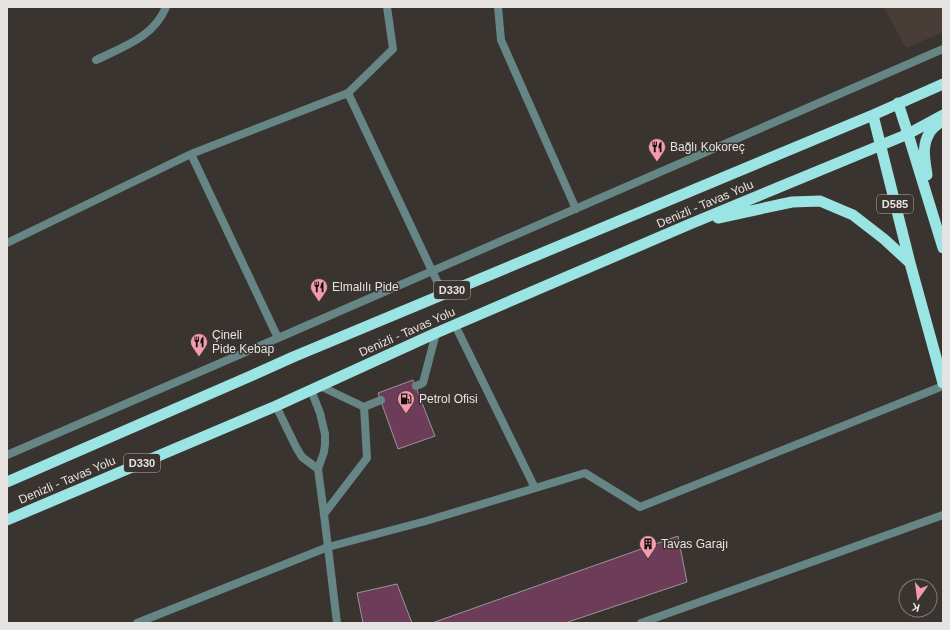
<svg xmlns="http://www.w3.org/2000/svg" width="950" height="630" viewBox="0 0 950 630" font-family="Arial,sans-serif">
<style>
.built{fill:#493d37}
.building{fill:#6d3c58;stroke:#9b9498}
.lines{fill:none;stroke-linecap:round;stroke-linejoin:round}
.service{stroke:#668585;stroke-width:8}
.minor{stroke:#668585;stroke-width:8}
.tertiary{stroke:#668585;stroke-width:8}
.trunk{stroke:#9ae4e3;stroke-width:11}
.labels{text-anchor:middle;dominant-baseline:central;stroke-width:3;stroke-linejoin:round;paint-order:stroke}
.shield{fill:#3a3431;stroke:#b2aeac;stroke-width:1}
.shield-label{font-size:11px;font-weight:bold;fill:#e6e2e0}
.poi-label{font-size:12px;fill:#e6e2e0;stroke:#3a3431;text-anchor:start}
.street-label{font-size:12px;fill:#e6e2e0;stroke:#3a3431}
</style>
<rect width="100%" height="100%" fill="#3a3431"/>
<!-- built -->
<path class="built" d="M 884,7 L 943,7 L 943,32 L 906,48 Z"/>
<!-- building -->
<path class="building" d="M 413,380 L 435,436 L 398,449 L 378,393 Z
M 678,536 L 687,582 L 565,623 L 432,623 Z
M 397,584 L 412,623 L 363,623 L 357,593 Z"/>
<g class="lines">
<!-- service -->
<path class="service" d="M 498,7 L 501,40 L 576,209
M 96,60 C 123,47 154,37 166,7
M 455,325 L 535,488
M 320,386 L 364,407 L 381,400
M 416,386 L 423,383 L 436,333
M 7,455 L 262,345 L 943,49
M 324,514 L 367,458 L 364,407
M 328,547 L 426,521 L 585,473 L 640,507 L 943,386"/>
<!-- minor -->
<path class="minor" d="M 387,7 L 393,49 L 348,93 L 443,294
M 191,154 L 278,338
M 7,243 L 191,154 L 348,93
M 137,623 L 328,547
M 641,623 L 943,515"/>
<!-- tertiary -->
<path class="tertiary" d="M 311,390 L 320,413 L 325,434 L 325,444 L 324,452 L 318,469 L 324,514 L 337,623
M 276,406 L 296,447 L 302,457 L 318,469"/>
<!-- trunk -->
<path class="trunk" d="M 898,103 L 908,134 L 943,248
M 873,115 L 910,263 L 943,383
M 927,175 C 925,160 921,146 930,132 C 932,128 938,124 942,121
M 718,218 L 792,202 L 820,201 L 853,215 L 884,239 L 909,262
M 7,482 L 253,375 L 293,357 L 873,115 L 943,84
M 7,520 L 276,406 L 436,333 L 690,224 L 908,134 L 943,115"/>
</g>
<!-- icons -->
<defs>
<symbol id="restaurant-pin" viewBox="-11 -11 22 30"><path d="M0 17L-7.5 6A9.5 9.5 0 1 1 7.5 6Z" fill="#f39aab" stroke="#3a3431"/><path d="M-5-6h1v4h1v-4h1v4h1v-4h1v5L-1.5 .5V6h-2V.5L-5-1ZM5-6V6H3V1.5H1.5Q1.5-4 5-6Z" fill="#111"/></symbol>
<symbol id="fuel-pin" viewBox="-11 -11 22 30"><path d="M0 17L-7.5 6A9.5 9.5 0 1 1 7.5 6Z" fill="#f39aab" stroke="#3a3431"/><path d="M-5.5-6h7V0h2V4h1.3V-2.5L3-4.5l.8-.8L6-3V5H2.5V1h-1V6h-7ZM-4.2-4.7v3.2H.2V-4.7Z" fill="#111"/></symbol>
<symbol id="building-pin" viewBox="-11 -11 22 30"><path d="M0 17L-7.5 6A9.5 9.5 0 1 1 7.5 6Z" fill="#f39aab" stroke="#3a3431"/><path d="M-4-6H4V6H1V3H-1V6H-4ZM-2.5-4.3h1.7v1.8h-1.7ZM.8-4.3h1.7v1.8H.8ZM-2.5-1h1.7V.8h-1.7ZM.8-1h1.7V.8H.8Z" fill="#111"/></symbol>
</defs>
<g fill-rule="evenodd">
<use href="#restaurant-pin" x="647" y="137" width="20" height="27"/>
<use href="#restaurant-pin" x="309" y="277" width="20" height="27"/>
<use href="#restaurant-pin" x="189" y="332" width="20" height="27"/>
<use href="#fuel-pin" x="396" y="389" width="20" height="27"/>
<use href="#building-pin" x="638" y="534" width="20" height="27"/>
</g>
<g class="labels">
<!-- shield labels -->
<g class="shield">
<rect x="877" y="195" width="36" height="18" rx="3"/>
<rect x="434" y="281" width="36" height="18" rx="3"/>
<rect x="124" y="454" width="36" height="18" rx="3"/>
</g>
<g class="shield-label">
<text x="895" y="204">D585</text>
<text x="452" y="290">D330</text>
<text x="142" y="463">D330</text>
</g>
<!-- poi labels -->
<g class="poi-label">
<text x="670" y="147">Bağlı Kokoreç</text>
<text x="332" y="287">Elmalılı Pide</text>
<text x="212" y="335">Çineli<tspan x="212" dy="14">Pide Kebap</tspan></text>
<text x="419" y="399">Petrol Ofisi</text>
<text x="661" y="544">Tavas Garajı</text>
</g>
<!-- street labels -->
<g class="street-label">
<text transform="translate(705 204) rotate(-23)">Denizli - Tavas Yolu</text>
<text transform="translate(407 332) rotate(-24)">Denizli - Tavas Yolu</text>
<text transform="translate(67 480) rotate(-23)">Denizli - Tavas Yolu</text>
</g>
</g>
<!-- border -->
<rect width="950" height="630" fill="none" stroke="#e6e2e0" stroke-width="16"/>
<!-- north arrow -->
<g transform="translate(918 598) rotate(194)"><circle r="19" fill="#3a3431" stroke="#7f7a77"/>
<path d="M0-3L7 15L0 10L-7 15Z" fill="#f39aab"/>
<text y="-6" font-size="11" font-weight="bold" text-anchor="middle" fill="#e6e2e0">K</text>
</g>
</svg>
